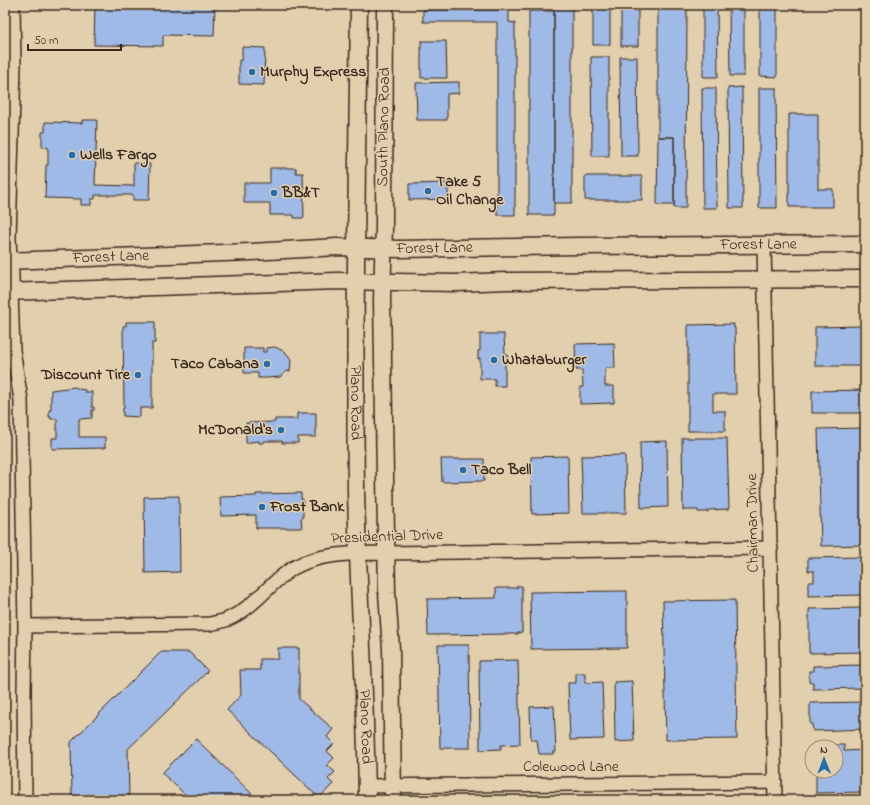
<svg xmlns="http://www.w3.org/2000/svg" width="870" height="805" viewBox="0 0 870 805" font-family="'Indie Flower',sans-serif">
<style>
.building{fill:#9fbae6;stroke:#3b2a1e}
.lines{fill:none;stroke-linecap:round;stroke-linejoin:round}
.minor-casing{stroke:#3b2a1e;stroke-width:16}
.major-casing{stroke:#3b2a1e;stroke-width:19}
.minor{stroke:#e1cfad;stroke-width:13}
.major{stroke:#e1cfad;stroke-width:16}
.poi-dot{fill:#1f6fb2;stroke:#e1cfad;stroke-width:1.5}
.labels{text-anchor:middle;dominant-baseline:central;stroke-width:3;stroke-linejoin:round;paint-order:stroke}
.poi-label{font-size:16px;font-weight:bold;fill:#3b2a1e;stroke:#e1cfad;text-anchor:start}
.street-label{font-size:16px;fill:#3b2a1e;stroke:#e1cfad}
</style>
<rect width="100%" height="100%" fill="#e1cfad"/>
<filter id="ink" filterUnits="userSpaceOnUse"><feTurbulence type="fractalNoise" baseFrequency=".025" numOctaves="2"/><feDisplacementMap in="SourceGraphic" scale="8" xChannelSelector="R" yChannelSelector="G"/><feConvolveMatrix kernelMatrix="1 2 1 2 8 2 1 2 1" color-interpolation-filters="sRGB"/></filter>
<g filter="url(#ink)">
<!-- building -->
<path class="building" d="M 95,5 L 215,5 L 214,36 L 163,35 L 163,46 L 94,45 Z
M 554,5 L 572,5 L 572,203 L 554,203 Z
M 593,5 L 610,5 L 610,45 L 593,45 Z
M 621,5 L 638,5 L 638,46 L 621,46 Z
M 658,5 L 687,5 L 686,208 L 674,208 L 674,137 L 658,137 Z
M 703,5 L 717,5 L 718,77 L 703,77 Z
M 729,5 L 744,5 L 744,76 L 730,76 Z
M 760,5 L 777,5 L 777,77 L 760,76 Z
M 423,10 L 509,10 L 509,22 L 515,23 L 515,215 L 497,215 L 497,22 L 423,22 Z
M 529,11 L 554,11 L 554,215 L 529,215 Z
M 421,41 L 446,41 L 447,78 L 421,78 Z
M 242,47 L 265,48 L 264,85 L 239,84 L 239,60 L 242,60 Z
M 591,57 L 609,57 L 609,156 L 592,156 Z
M 620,57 L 637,57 L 638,156 L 621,156 Z
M 459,82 L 459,93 L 447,94 L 447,120 L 417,120 L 416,83 Z
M 742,87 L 743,208 L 729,208 L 728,88 Z
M 702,88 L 716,88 L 717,208 L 703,208 Z
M 759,88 L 776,88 L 777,208 L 759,208 Z
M 789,114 L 818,114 L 818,189 L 833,189 L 833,207 L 789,207 Z
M 82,120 L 97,120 L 95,185 L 134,186 L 134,163 L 150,164 L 149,200 L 133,200 L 133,195 L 95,195 L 95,199 L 91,199 L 91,205 L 81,205 L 81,199 L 45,198 L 46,165 L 48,165 L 48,147 L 42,147 L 42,132 L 45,132 L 45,122 L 82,123 Z
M 658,137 L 674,137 L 674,205 L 657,205 Z
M 270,168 L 296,168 L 296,173 L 303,173 L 304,218 L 294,218 L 294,215 L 270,215 L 270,203 L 244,203 L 244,183 L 270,183 Z
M 585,176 L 642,176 L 642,200 L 585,200 Z
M 448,183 L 448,199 L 409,200 L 409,184 Z
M 126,322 L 155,322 L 155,343 L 152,343 L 152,408 L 140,408 L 140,417 L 123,416 L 123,408 L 124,408 L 123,326 L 126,326 Z
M 734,324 L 734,328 L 735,328 L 736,394 L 713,394 L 713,411 L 725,411 L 725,431 L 688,431 L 688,325 Z
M 865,326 L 865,366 L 815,366 L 815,327 Z
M 480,334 L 504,334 L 505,354 L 507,354 L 508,361 L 505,361 L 505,386 L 495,386 L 495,379 L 480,379 L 480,358 L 478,359 L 478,351 L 480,351 Z
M 614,343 L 615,368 L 605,368 L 605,386 L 614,386 L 614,403 L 580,404 L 580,387 L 583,387 L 582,370 L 576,370 L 575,344 Z
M 275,347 L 285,352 L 289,356 L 291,361 L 290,372 L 287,371 L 280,377 L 267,378 L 258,378 L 258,373 L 244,373 L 244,348 L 263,348 L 263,352 L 266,352 L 266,348 Z
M 75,387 L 79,389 L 85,390 L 85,392 L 92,392 L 92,407 L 94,407 L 94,410 L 92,410 L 92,418 L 79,419 L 79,437 L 105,437 L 105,448 L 52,449 L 52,438 L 57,438 L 57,419 L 51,419 L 51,417 L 49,417 L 49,410 L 51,410 L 51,390 Z
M 865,390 L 865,413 L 812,413 L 812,391 Z
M 297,413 L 316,413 L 316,437 L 298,437 L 298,443 L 282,443 L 282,441 L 264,441 L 264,443 L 259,443 L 259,441 L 250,442 L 250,443 L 246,443 L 246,423 L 275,422 L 275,419 L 297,419 Z
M 865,428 L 865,545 L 821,546 L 818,429 Z
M 682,438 L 727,438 L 729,509 L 708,510 L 708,512 L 698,512 L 698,510 L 683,510 Z
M 667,441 L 668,507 L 641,508 L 640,442 Z
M 625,455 L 626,513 L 583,513 L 581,456 Z
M 568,456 L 569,513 L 532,514 L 531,457 Z
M 441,459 L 484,459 L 484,481 L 442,482 Z
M 301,493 L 301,499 L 303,499 L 303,518 L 301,518 L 302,528 L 256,528 L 256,515 L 221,516 L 220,497 L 256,496 L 256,494 Z
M 179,496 L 180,572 L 145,573 L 144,497 Z
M 864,557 L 865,595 L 808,596 L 808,582 L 814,582 L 814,571 L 808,571 L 808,558 Z
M 517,586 L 522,586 L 522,632 L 518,633 L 518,634 L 428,635 L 427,599 L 496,598 L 496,588 L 517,588 Z
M 627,591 L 627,648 L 531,649 L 530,592 Z
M 735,600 L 737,739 L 666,740 L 663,601 Z
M 865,608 L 865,652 L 809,653 L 809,609 Z
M 438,645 L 469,645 L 470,748 L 440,748 Z
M 278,648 L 299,648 L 299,699 L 333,729 L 327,737 L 334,744 L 327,751 L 334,758 L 327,765 L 335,772 L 328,779 L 333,784 L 319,798 L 227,710 L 241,695 L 240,670 L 260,670 L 260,659 L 278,659 Z
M 161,652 L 189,652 L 208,671 L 128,749 L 129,800 L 72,800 L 71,742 Z
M 518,660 L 520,744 L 501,745 L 501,749 L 480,750 L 479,661 Z
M 865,665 L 865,688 L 813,689 L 813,682 L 809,682 L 809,671 L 813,671 L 813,666 Z
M 576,673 L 585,673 L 585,683 L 602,682 L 604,739 L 570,740 L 568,683 L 576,683 Z
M 632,681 L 634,741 L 615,742 L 614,682 Z
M 865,702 L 865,729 L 813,731 L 812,724 L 810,724 L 810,703 Z
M 554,706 L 556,752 L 553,752 L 553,754 L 539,754 L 537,740 L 531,740 L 530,707 Z
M 196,739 L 258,800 L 191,800 L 162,773 Z
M 821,745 L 844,745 L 844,751 L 865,750 L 865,792 L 816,793 L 816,771 L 836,771 L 836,747 L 821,747 Z"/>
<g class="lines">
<defs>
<path id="minor" d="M 764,245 L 775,800
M 10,261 L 9,238 L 14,66 L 13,5
M 11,292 L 13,350 L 21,400 L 25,626 L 24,693 L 25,800
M 25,626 L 210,624 C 216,622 223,622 228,619 C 254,608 270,582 293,568 C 321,552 355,554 386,553 L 771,548
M 367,786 L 775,782"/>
<g id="major">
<path id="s1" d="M 359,5 C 357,166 354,327 356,489 C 358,592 366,696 367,800"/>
<path d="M 385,5 L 384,227 L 382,300 L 387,593 L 391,649 L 393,800"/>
<path id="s2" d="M 5,261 L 251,252 L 337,247 L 399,249 L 578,246 L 865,244"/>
<path d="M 10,261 L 11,292"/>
<path d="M 5,292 L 337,281 L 456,283 L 506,281 L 865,279"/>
</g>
</defs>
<!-- minor casing -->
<use href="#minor" class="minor-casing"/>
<!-- major casing -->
<use href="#major" class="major-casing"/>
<!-- minor -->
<use href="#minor" class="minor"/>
<!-- major -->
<use href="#major" class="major"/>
</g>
</g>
<!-- markers -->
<g class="poi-dot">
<circle cx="252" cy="72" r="4"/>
<circle cx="72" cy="155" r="4"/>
<circle cx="428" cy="191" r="4"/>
<circle cx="274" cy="193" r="4"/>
<circle cx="494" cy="360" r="4"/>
<circle cx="267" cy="364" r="4"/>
<circle cx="138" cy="375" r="4"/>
<circle cx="281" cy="430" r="4"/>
<circle cx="463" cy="470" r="4"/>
<circle cx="262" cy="507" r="4"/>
</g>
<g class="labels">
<!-- poi labels -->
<g class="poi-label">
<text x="260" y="72">Murphy Express</text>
<text x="80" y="155">Wells Fargo</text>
<text x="436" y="182">Take 5<tspan x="436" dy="18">Oil Change</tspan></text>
<text x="282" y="193">BB&amp;T</text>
<text x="502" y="360">Whataburger</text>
<text x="259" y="364" text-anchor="end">Taco Cabana</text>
<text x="130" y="375" text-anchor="end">Discount Tire</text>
<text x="273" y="430" text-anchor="end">McDonald's</text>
<text x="471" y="470">Taco Bell</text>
<text x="270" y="507">Frost Bank</text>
</g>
<!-- street labels -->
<g class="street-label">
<text transform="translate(384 127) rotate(-89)">South Plano Road</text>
<text stroke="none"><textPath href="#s2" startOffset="754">Forest Lane</textPath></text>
<text stroke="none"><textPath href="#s2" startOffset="430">Forest Lane</textPath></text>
<text stroke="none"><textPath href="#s2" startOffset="106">Forest Lane</textPath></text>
<text stroke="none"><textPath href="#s1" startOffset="398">Plano Road</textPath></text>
<text transform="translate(753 523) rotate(-91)">Chairman Drive</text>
<text transform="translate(387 537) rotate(-2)">Presidential Drive</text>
<text stroke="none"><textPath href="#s1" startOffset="722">Plano Road</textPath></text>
<text x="571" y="767">Colewood Lane</text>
</g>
</g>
<!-- margin -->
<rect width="870" height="805" fill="none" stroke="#e1cfad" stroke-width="20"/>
<rect x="10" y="10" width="850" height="785" fill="none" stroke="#3b2a1e" stroke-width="1.5" filter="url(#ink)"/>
<!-- north arrow -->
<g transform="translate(824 759) rotate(359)"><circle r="19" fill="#e1cfad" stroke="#9f8d74"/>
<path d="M0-3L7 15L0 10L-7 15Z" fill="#1f6fb2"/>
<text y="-6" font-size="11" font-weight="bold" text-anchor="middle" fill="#3b2a1e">N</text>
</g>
<!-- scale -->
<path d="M28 44v6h93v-6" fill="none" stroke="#3b2a1e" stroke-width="2"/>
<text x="34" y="44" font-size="12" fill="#3b2a1e" stroke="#e1cfad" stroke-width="3" paint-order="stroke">50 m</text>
</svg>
